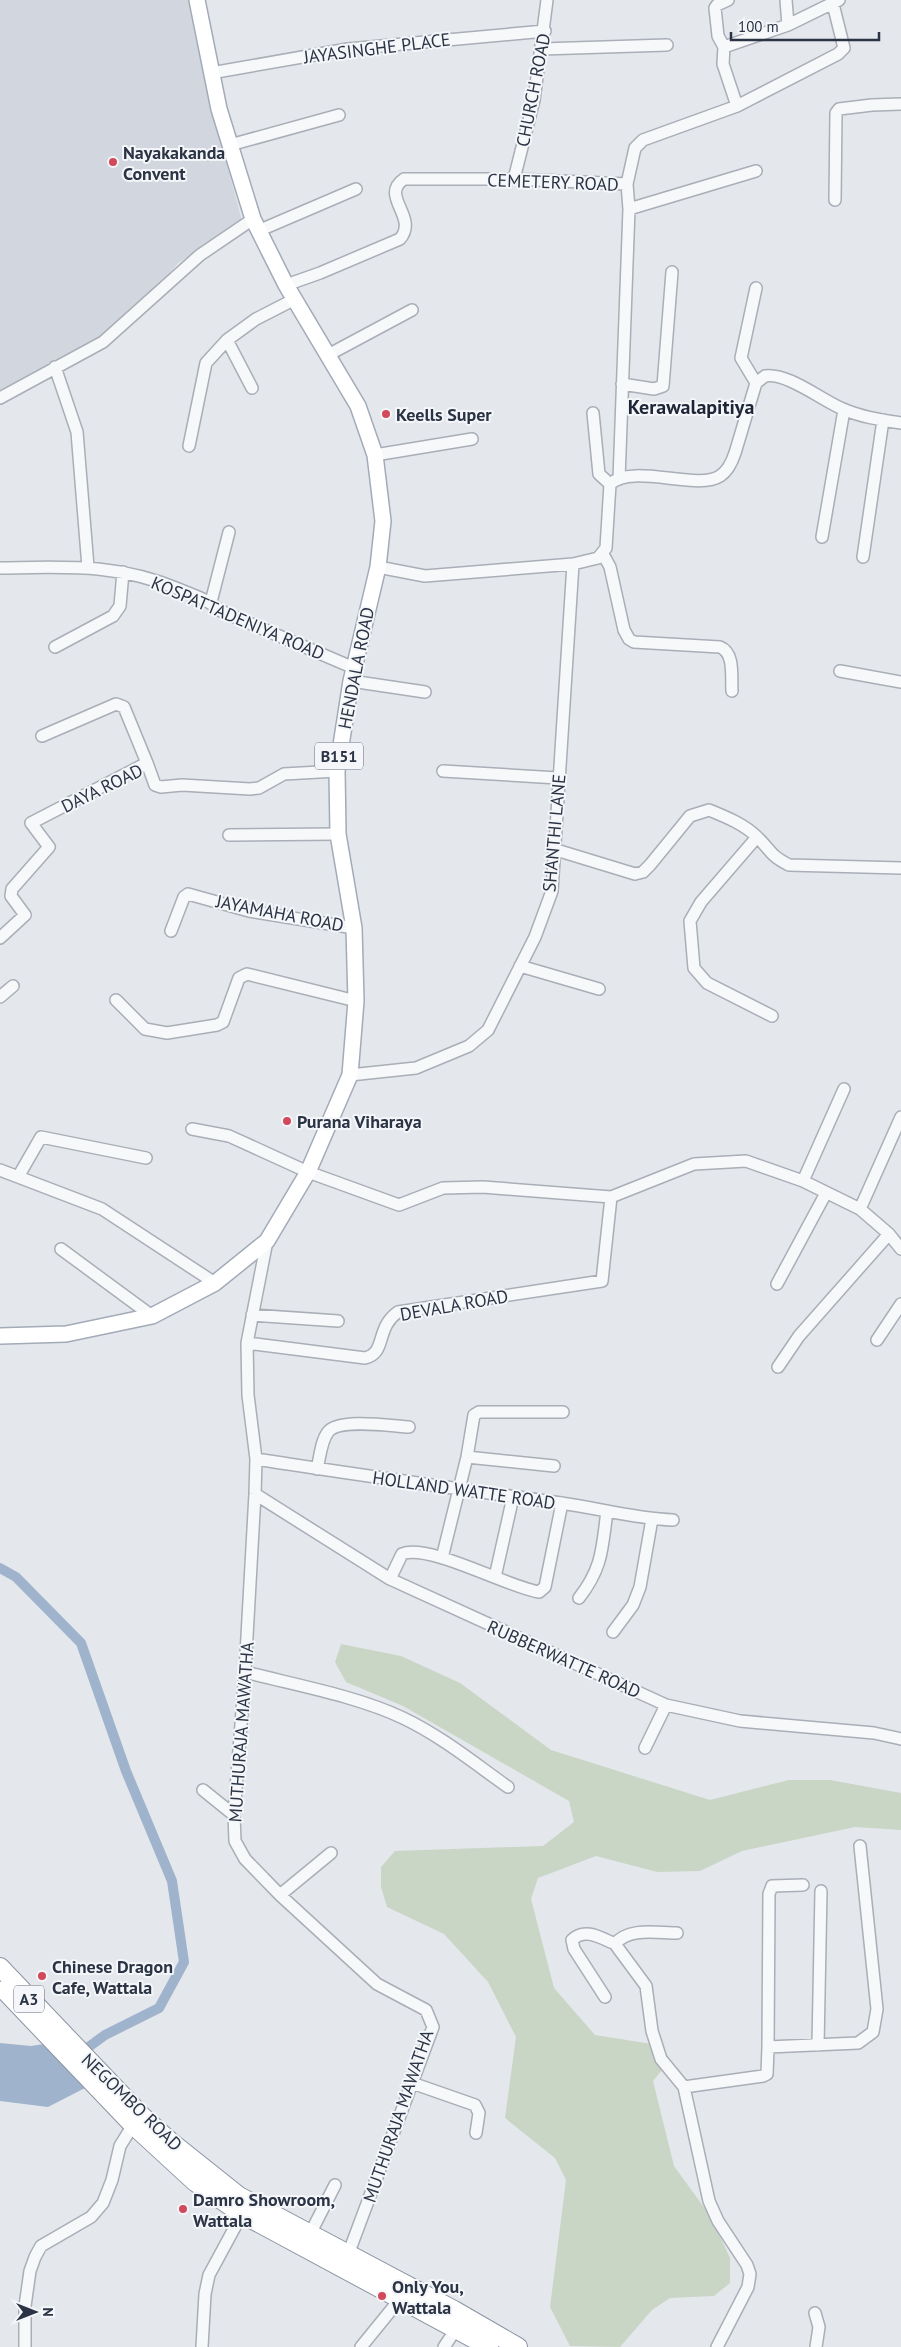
<svg xmlns="http://www.w3.org/2000/svg" width="901" height="2347" viewBox="0 0 901 2347" font-family="'PT Sans',sans-serif">
<style>
.built{fill:#d2d6de}
.green{fill:#c9d6c5}
.water{fill:#9fb4cc}
.lines{fill:none;stroke-linecap:round;stroke-linejoin:round}
.canal{stroke:#9fb4cc;stroke-width:10}
.minor-casing{stroke:#a9aeb7;stroke-width:14}
.major-casing{stroke:#a3abb8;stroke-width:18}
.highway-casing{stroke:#8b94a3;stroke-width:20}
.minor{stroke:#f7f8fa;stroke-width:11}
.major{stroke:#fff;stroke-width:15}
.highway{stroke:#fff;stroke-width:18}
.poi-dot{fill:#d1495b;stroke:#f4f6f9;stroke-width:2}
.labels{text-anchor:middle;dominant-baseline:central;stroke-width:4;stroke-linejoin:round;paint-order:stroke}
.shield{fill:#f4f6f9;stroke:#676e7b;stroke-width:1}
.shield-label{font-size:16px;font-weight:bold;fill:#2b3445}
.street-label{font-size:18px;fill:#2b3445;stroke:#f4f6f9}
.poi-label{font-size:18px;font-weight:bold;fill:#2b3445;stroke:#f4f6f9;text-anchor:start}
.quarter-label{font-size:20px;font-weight:bold;fill:#1d2536;stroke:#f4f6f9}
</style>
<rect width="100%" height="100%" fill="#e4e7ec"/>
<!-- built -->
<path class="built" d="M 0,0 L 190,0 L 210,100 L 243,225 L 178,263 L 139,308 L 95,344 L 0,390 Z"/>
<!-- green -->
<path class="green" d="M 341,1644 L 401,1656 L 460,1683 L 551,1750 L 710,1800 L 789,1780 L 830,1780 L 901,1793 L 901,1830 L 855,1827 L 742,1851 L 700,1871 L 657,1872 L 596,1856 L 538,1878 L 531,1899 L 554,1988 L 595,2035 L 658,2045 L 668,2063 L 653,2081 L 674,2166 L 711,2217 L 730,2258 L 730,2283 L 714,2296 L 670,2298 L 652,2310 L 620,2347 L 570,2346 L 550,2307 L 566,2180 L 555,2158 L 505,2118 L 516,2037 L 488,1982 L 444,1934 L 387,1907 L 381,1887 L 381,1867 L 395,1851 L 543,1846 L 574,1822 L 569,1801 L 403,1706 L 346,1682 L 335,1662 Z"/>
<!-- water -->
<path class="water" d="M 0,2043 L 31,2046 L 44,2044 L 85,2088 L 48,2107 L 0,2101 Z"/>
<g class="lines">
<!-- canal -->
<path class="canal" d="M 0,1568 L 16,1577 L 81,1643 L 126,1771 L 172,1881 L 184,1962 L 159,2008 L 105,2035 L 79,2054"/>
<defs>
<path id="minor" d="M 786,0 L 788,25 L 839,0
M 724,47 L 718,36 L 715,8 L 717,5 L 728,0
M 542,49 L 667,45
M 211,73 L 348,49 L 545,31
M 737,106 L 723,64 L 724,47 L 788,25
M 230,145 L 339,115
M 514,179 L 534,100 L 547,0
M 627,184 L 635,148 L 643,140 L 737,106 L 838,54 L 844,48 L 833,4
M 835,200 L 836,113 L 839,109 L 872,105 L 901,104
M 629,209 L 756,171
M 258,231 L 356,189
M 286,285 L 320,273 L 400,239 C 419,217 379,196 404,179 L 514,179 L 627,184 L 629,209 L 619,479
M 756,288 L 741,358 L 756,383
M 227,340 L 252,388
M 328,355 L 412,310
M 55,367 L 77,432 L 88,567
M 622,384 L 654,389 L 663,386 L 672,272
M 0,398 L 103,342 L 200,255 L 253,219
M 593,413 L 599,474 L 610,484
M 189,446 L 206,363 L 227,340 L 256,319 L 295,299
M 375,455 L 472,439
M 822,537 L 844,410
M 603,554 L 610,567 L 624,630 L 629,639 L 634,642 L 720,647 C 735,653 731,677 732,691
M 863,557 L 883,420
M 378,567 L 425,576 L 573,564 L 598,558 L 606,548 L 610,484 C 632,463 698,491 720,476 C 728,471 732,462 735,453 L 756,383 L 765,376 C 787,372 823,401 843,409 C 861,417 882,420 901,423
M 0,568 C 67,567 117,563 181,590 C 195,596 209,600 221,611 L 354,668
M 211,602 L 229,532
M 55,647 L 113,616 L 120,606 L 123,572
M 840,671 L 901,682
M 351,681 L 425,692
M 42,736 L 116,704 L 124,707 L 147,763
M 443,771 L 558,778
M 229,835 L 338,834
M 757,837 L 701,902 L 690,921 L 694,968 L 707,983 L 772,1016
M 553,849 L 635,874 L 643,872 L 650,865 L 690,816 L 709,810 C 726,817 744,824 757,837 C 772,851 769,855 789,865 L 901,868
M 171,931 L 184,897 L 188,894 L 249,911 L 354,928
M 0,938 L 25,915 L 11,896 L 12,889 L 49,847 L 31,823 L 147,763 L 155,785 L 161,787 L 182,785 L 250,789 L 259,788 L 284,774 L 337,771
M 520,966 L 599,989
M 0,997 L 13,986
M 116,1000 L 145,1029 L 167,1033 L 217,1025 L 223,1022 L 239,978 L 247,974 L 356,1001
M 350,1075 L 416,1068 L 469,1046 L 488,1030 L 535,937 L 552,891 L 573,564
M 192,1129 L 229,1136 L 308,1172 L 399,1205 L 443,1188 L 483,1187 L 611,1197 L 694,1164 L 746,1161 L 803,1181 L 860,1209 L 889,1234 L 901,1249
M 0,1170 L 102,1209 L 215,1283
M 18,1177 L 41,1137 L 146,1158
M 803,1181 L 844,1089
M 860,1209 L 901,1117
M 267,1241 L 247,1343 L 248,1395 L 256,1459 L 255,1494 L 245,1672 L 234,1815 L 235,1841 L 245,1859 L 280,1895 L 377,1984 L 426,2010 L 433,2027 L 346,2260
M 61,1249 L 152,1316
M 777,1284 L 826,1193
M 252,1315 L 338,1321
M 877,1340 L 901,1304
M 247,1343 L 365,1358 C 387,1353 375,1328 398,1312 L 602,1281 L 611,1197
M 778,1367 L 799,1336 L 889,1234
M 467,1457 L 554,1466
M 256,1459 C 357,1475 459,1489 561,1503 C 598,1508 635,1519 673,1520
M 317,1469 C 320,1457 321,1441 328,1432 C 339,1418 391,1426 409,1427
M 255,1494 L 390,1579 L 666,1705 L 740,1721 L 874,1733 L 901,1739
M 442,1558 L 467,1457 L 474,1415 L 479,1412 L 563,1412
M 495,1577 L 513,1497
M 390,1579 L 402,1554 C 429,1543 507,1587 539,1592 L 545,1587 L 562,1503
M 579,1598 C 603,1567 602,1548 607,1511
M 613,1632 L 633,1605 L 640,1587 L 652,1519
M 245,1672 C 295,1685 357,1696 403,1718 C 441,1736 474,1763 508,1787
M 645,1748 L 666,1705
M 203,1790 L 234,1815
M 280,1895 L 331,1853
M 677,1933 C 656,1933 629,1927 615,1944 L 646,1986 L 652,2031 L 661,2059 L 684,2087 L 709,2201 L 718,2221 L 747,2265 L 750,2274 L 748,2287 L 717,2347
M 605,1997 L 574,1949 L 572,1940 C 585,1927 601,1938 615,1944
M 818,2045 L 821,1891
M 768,2047 L 769,1894 L 772,1886 L 803,1885
M 412,2083 L 475,2105 L 479,2113 L 476,2133
M 684,2087 L 763,2076 L 767,2074 L 768,2047 L 858,2043 L 873,2032 L 877,2009 L 860,1846
M 310,2234 L 335,2185
M 815,2313 L 819,2327 L 816,2347
M 25,2347 L 25,2306 L 30,2271 L 35,2257 L 41,2246 L 91,2217 L 103,2203 L 112,2180 L 120,2146 L 133,2125
M 202,2347 L 205,2294 L 209,2275 L 242,2214
M 361,2347 L 400,2299
M 444,2347 L 456,2329"/>
<path id="major" d="M 0,1336 L 66,1334 L 152,1316 L 215,1283 L 267,1241 L 308,1172 L 350,1075 L 356,1001 L 354,928 L 338,834 L 337,771 L 351,681 L 378,567 L 383,521 L 375,455 L 358,406 L 286,285 L 253,219 L 219,109 L 197,0"/>
<path id="highway" d="M 0,1967 L 142,2116 L 170,2141 L 239,2196 L 454,2310 L 518,2347
M 4,1990 L 133,2125 L 195,2182 L 242,2214 L 489,2347"/>
</defs>
<!-- minor casing -->
<use href="#minor" class="minor-casing"/>
<!-- major casing -->
<use href="#major" class="major-casing"/>
<!-- highway casing -->
<use href="#highway" class="highway-casing"/>
<!-- minor -->
<use href="#minor" class="minor"/>
<!-- major -->
<use href="#major" class="major"/>
<!-- highway -->
<use href="#highway" class="highway"/>
</g>
<!-- markers -->
<g class="poi-dot">
<circle cx="113" cy="162" r="5"/>
<circle cx="386" cy="414" r="5"/>
<circle cx="287" cy="1121" r="5"/>
<circle cx="42" cy="1976" r="5"/>
<circle cx="183" cy="2209" r="5"/>
<circle cx="382" cy="2296" r="5"/>
</g>
<g class="labels">
<!-- shield labels -->
<g class="shield">
<rect x="315" y="742.5" width="48" height="27" rx="4"/>
<rect x="14" y="1985.5" width="30" height="27" rx="4"/>
</g>
<g class="shield-label">
<text x="339" y="756">B151</text>
<text x="29" y="1999">A3</text>
</g>
<!-- street labels -->
<g class="street-label">
<text transform="translate(377 48) rotate(-7)">JAYASINGHE PLACE</text>
<text transform="translate(533 90) rotate(-79)">CHURCH ROAD</text>
<text transform="translate(553 182) rotate(2)">CEMETERY ROAD</text>
<text transform="translate(238 618) rotate(23)">KOSPATTADENIYA ROAD</text>
<text transform="translate(356 668) rotate(-79)">HENDALA ROAD</text>
<text transform="translate(102 788) rotate(-26)">DAYA ROAD</text>
<text transform="translate(554 833) rotate(-85)">SHANTHI LANE</text>
<text transform="translate(280 913) rotate(11)">JAYAMAHA ROAD</text>
<text transform="translate(454 1305) rotate(-10)">DEVALA ROAD</text>
<text transform="translate(464 1490) rotate(8)">HOLLAND WATTE ROAD</text>
<text transform="translate(564 1659) rotate(24)">RUBBERWATTE ROAD</text>
<text transform="translate(241 1732) rotate(-86)">MUTHURAJA MAWATHA</text>
<text transform="translate(132 2102) rotate(44)">NEGOMBO ROAD</text>
<text transform="translate(398 2116) rotate(-71)">MUTHURAJA MAWATHA</text>
</g>
<!-- poi labels -->
<g class="poi-label">
<text x="123" y="152">Nayakakanda<tspan x="123" dy="21">Convent</tspan></text>
<text x="396" y="414">Keells Super</text>
<text x="297" y="1121">Purana Viharaya</text>
<text x="52" y="1966">Chinese Dragon<tspan x="52" dy="21">Cafe, Wattala</tspan></text>
<text x="193" y="2199">Damro Showroom,<tspan x="193" dy="21">Wattala</tspan></text>
<text x="392" y="2286">Only You,<tspan x="392" dy="21">Wattala</tspan></text>
</g>
<!-- quarter labels -->
<g class="quarter-label">
<text x="691" y="407">Kerawalapitiya</text>
</g>
</g>
<!-- north arrow -->
<g transform="translate(35 2312) rotate(90)" stroke="#f4f6f9" stroke-width="4" paint-order="stroke">
<path d="M0-4L9 19L0 12L-9 19Z" fill="#2b3445"/>
<text y="-8" font-size="14" font-weight="bold" text-anchor="middle" fill="#2b3445">N</text>
</g>
<!-- scale -->
<path d="M731 32v8h148v-8" fill="none" stroke="#2b3445" stroke-width="2.5"/>
<text x="738" y="32" font-size="15" fill="#2b3445" stroke="#f4f6f9" stroke-width="4" paint-order="stroke">100 m</text>
</svg>
